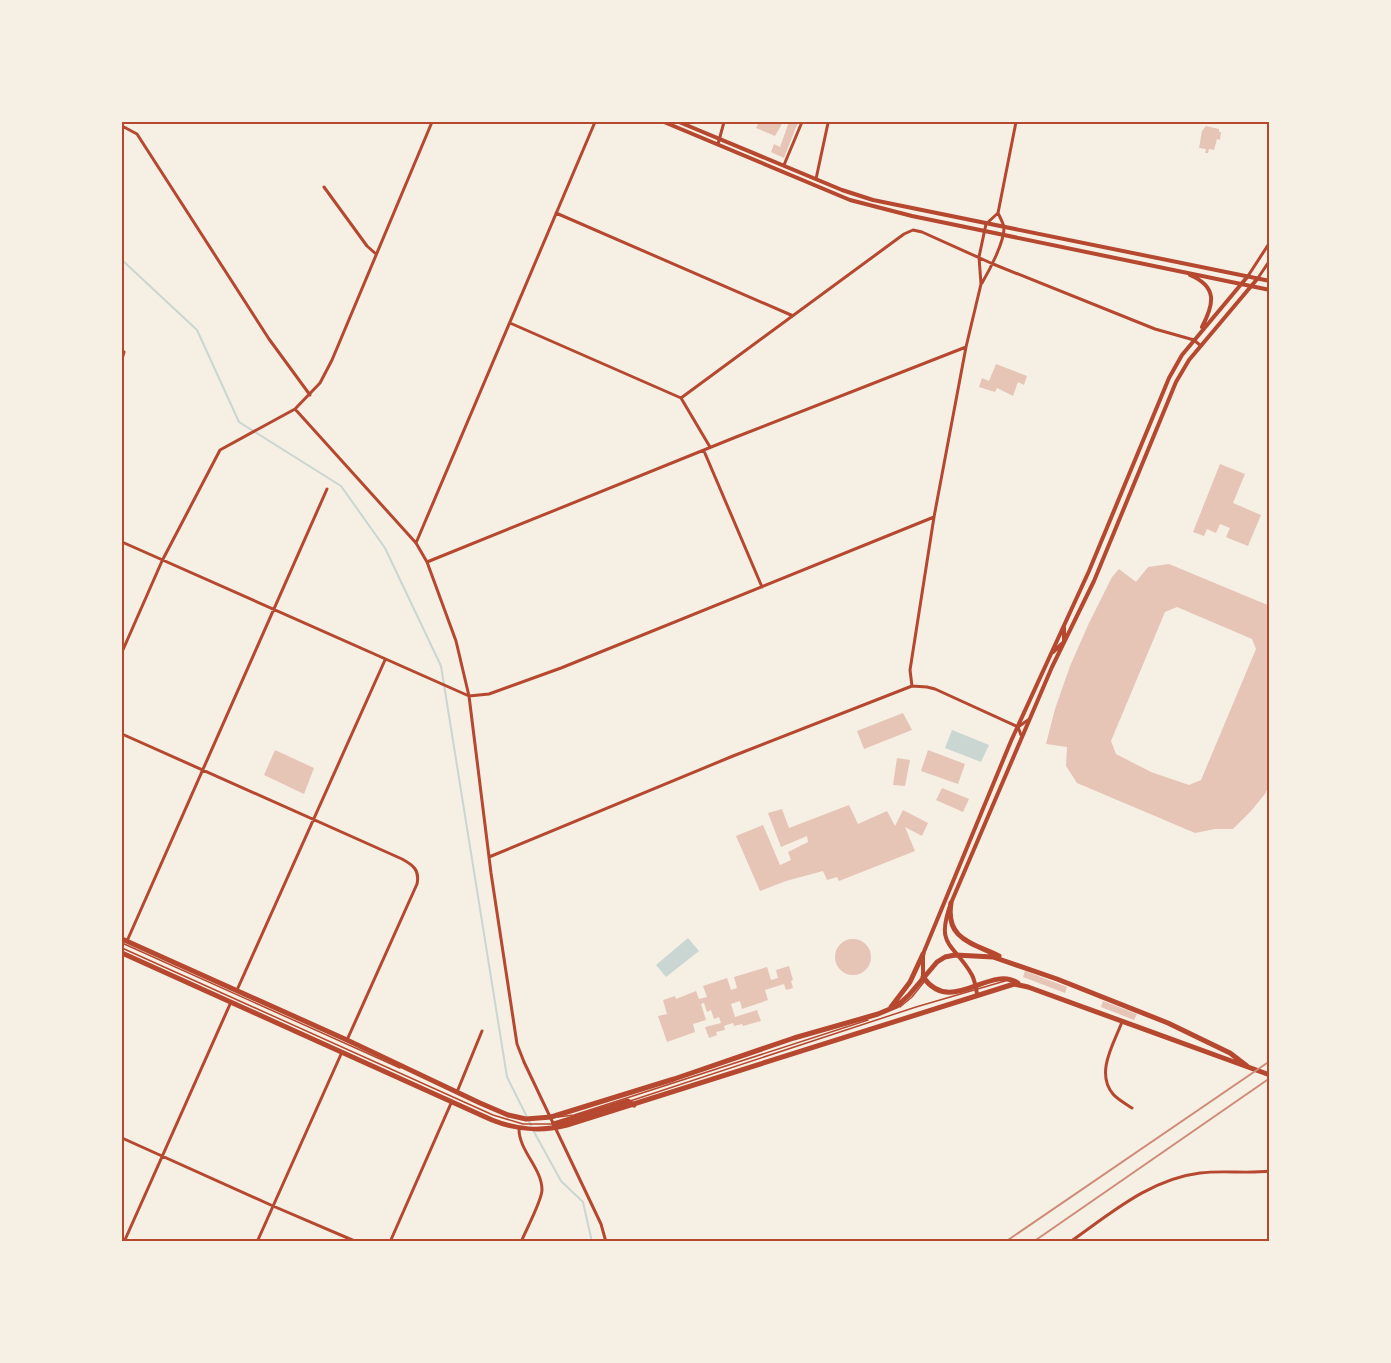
<svg xmlns="http://www.w3.org/2000/svg" width="1391" height="1363" viewBox="0 0 1391 1363" font-family="'Fira Sans Condensed',sans-serif">
<style>
.water{fill:#c9d6d2}
.lines{fill:none;stroke-linecap:round;stroke-linejoin:round}
.stream{stroke:#c9d6d2;stroke-width:2}
.building{fill:#e6c5b7;fill-rule:evenodd}
.service{stroke:#b5482f;stroke-width:1.5}
.minor{stroke:#b5482f;stroke-width:3}
.tertiary{stroke:#b5482f;stroke-width:4}
.primary{stroke:#b5482f;stroke-width:5}
.rail{stroke:#cf8b77;stroke-width:2}
.neatline{fill:none;stroke:#b5482f;stroke-width:2}
</style>
<rect width="100%" height="100%" fill="#f6efe4"/>
<!-- water -->
<path class="water" d="M 952,730 L 989,745 L 981,762 L 945,748 Z
M 688,938 L 699,951 L 666,977 L 656,965 Z"/>
<g class="lines">
<!-- stream -->
<path class="stream" d="M 122,260 L 197,330 L 239,422 L 341,486 L 385,548 L 441,666 L 507,1077 L 531,1125
M 533,1130 L 561,1181 L 583,1202 L 592,1242"/>
</g>
<!-- building -->
<path class="building" d="M 759,122 L 783,122 L 775,136 L 756,128 Z
M 789,122 L 798,122 L 784,158 L 771,152 L 774,144 L 780,147 Z
M 1206,126 L 1219,129 L 1219,132 L 1221,132 L 1220,140 L 1217,139 L 1214,150 L 1209,149 L 1208,153 L 1205,153 L 1206,149 L 1199,148 L 1202,131 Z
M 996,364 L 1027,376 L 1024,385 L 1018,382 L 1013,396 L 997,388 L 995,392 L 979,387 L 982,378 L 989,381 Z
M 1220,464 L 1245,474 L 1233,503 L 1261,515 L 1248,546 L 1228,538 L 1226,537 L 1230,528 L 1220,524 L 1216,533 L 1207,529 L 1204,536 L 1193,532 Z
M 1169,564 L 1270,606 L 1270,783 L 1265,794 L 1251,811 L 1233,829 L 1215,829 L 1195,833 L 1077,783 L 1066,766 L 1067,747 L 1046,744 L 1055,709 L 1070,666 L 1089,623 L 1112,577 L 1119,569 L 1136,582 L 1148,567 ZM 1177,607 L 1252,639 L 1256,649 L 1201,780 L 1189,785 L 1151,772 L 1116,754 L 1111,741 L 1165,612 Z
M 903,713 L 912,730 L 864,749 L 857,731 Z
M 275,750 L 314,768 L 304,794 L 264,775 Z
M 928,750 L 965,764 L 958,784 L 921,771 Z
M 897,758 L 910,760 L 905,786 L 893,785 Z
M 942,788 L 969,799 L 963,812 L 936,800 Z
M 849,805 L 858,824 L 887,811 L 895,826 L 903,810 L 928,823 L 922,836 L 905,827 L 915,851 L 839,881 L 837,877 L 827,880 L 823,871 L 786,881 L 760,891 L 736,836 L 763,825 L 780,865 L 791,860 L 788,852 L 808,842 L 807,836 L 781,847 L 768,813 L 782,809 L 789,828 Z
M835 957a18 18 0 1 1 36 0a18 18 0 1 1-36 0Z
M 789,966 L 793,980 L 791,981 L 793,988 L 786,990 L 784,984 L 765,990 L 768,1000 L 742,1009 L 740,1001 L 731,1004 L 735,1017 L 757,1010 L 761,1021 L 743,1026 L 742,1024 L 734,1026 L 733,1023 L 724,1026 L 725,1030 L 716,1032 L 717,1035 L 709,1038 L 705,1027 L 721,1023 L 719,1017 L 714,1019 L 711,1010 L 707,1012 L 704,1003 L 701,1004 L 706,1020 L 693,1024 L 695,1032 L 667,1042 L 658,1016 L 667,1014 L 663,1000 L 675,996 L 676,999 L 696,991 L 699,999 L 707,997 L 703,986 L 727,978 L 731,990 L 737,988 L 734,977 L 767,967 L 771,980 L 778,978 L 776,970 Z
M 1025,971 L 1067,987 L 1065,993 L 1023,977 Z
M 1103,1001 L 1137,1014 L 1134,1020 L 1101,1007 Z"/>
<g class="lines">
<!-- service -->
<path class="service" d="M 122,943 L 400,1068
M 122,948 L 493,1115 L 523,1124 L 553,1124
M 900,1007 L 912,997 L 924,982
M 630,1101 L 916,1007 L 1005,981
M 558,1117 L 574,1115 L 868,1020"/>
<!-- minor -->
<path class="minor" d="M 122,126 L 137,134 L 269,339 L 310,395
M 718,144 L 724,122
M 784,165 L 802,122
M 816,179 L 828,123
M 324,187 L 367,246 L 376,254
M 556,213 L 791,315
M 1248,276 L 1270,242
M 1258,278 L 1270,260
M 982,283 C 989,271 1005,241 1004,227 C 1003,223 1000,217 998,213 L 1016,122
M 510,323 L 681,398 L 710,447
M 122,359 L 124,352
M 681,398 L 904,234 L 913,230 L 922,232 L 993,264 L 1155,329 L 1194,340 L 1201,346
M 295,409 L 416,543 L 427,562 L 456,641 L 469,696 L 491,873 L 517,1044 L 524,1062 L 601,1224 L 606,1242
M 704,451 L 762,587
M 122,542 L 469,696 L 489,694 L 561,668 L 934,517
M 416,543 L 595,122
M 427,562 L 736,437 L 966,347
M 122,652 L 162,561 L 220,450 L 295,409 L 320,383 L 332,360 L 432,122
M 912,686 L 910,670 L 934,517 L 966,347 L 981,284 L 979,257 L 986,224 L 998,213
M 1018,727 L 1028,720
M 122,734 L 402,859 C 413,865 420,870 417,884 L 347,1040
M 489,857 L 733,756 L 912,686 L 927,687 L 935,689 L 1018,727 L 1021,735
M 127,941 L 327,489
M 237,990 L 385,660
M 1122,1022 C 1114,1043 1095,1073 1113,1094 C 1117,1099 1126,1104 1132,1108
M 457,1092 L 482,1031
M 519,1129 C 519,1151 542,1168 542,1190 C 542,1200 526,1230 521,1242
M 122,1138 L 273,1206 L 357,1242
M 124,1242 L 231,1002
M 257,1242 L 342,1052
M 390,1242 L 452,1101
M 1070,1242 C 1110,1214 1150,1179 1200,1173 C 1223,1170 1247,1174 1270,1171"/>
<!-- tertiary -->
<path class="tertiary" d="M 664,122 L 850,200 L 912,216 L 1270,290
M 679,122 L 842,190 L 873,200 L 1270,281
M 1190,275 C 1218,287 1214,304 1202,327
M 1053,652 L 1064,642 L 1064,626
M 923,977 L 923,954 L 1011,741 L 1089,571 L 1169,378 L 1182,355 L 1248,276
M 977,994 C 976,988 975,981 972,975 C 953,942 935,947 951,903 L 1052,667 L 1094,581 L 1176,382 L 1189,360 L 1258,278"/>
<!-- primary -->
<path class="primary" d="M 951,903 C 945,939 972,943 999,956
M 122,939 L 347,1040 L 480,1103 L 508,1115 L 526,1119 L 551,1117 L 674,1079 L 794,1038 L 878,1014 L 897,1006 L 909,995 L 937,962 L 945,957 L 955,955 L 993,957 L 1057,979 L 1168,1023 L 1230,1053 L 1247,1066
M 122,953 L 492,1120 C 517,1130 540,1132 567,1125 L 1014,984 L 1028,987 L 1270,1075
M 923,977 C 952,1017 989,964 1018,983
M 891,1007 L 910,982 L 923,954
M 554,1124 L 628,1101 L 634,1105"/>
<!-- rail -->
<path class="rail" d="M 1005,1242 L 1270,1061
M 1033,1242 L 1270,1078"/>
</g>
<!-- border -->
<rect width="1391" height="1363" fill="none" stroke="#f6efe4" stroke-width="246"/>
<rect x="123" y="123" width="1145" height="1117" class="neatline"/>
</svg>
